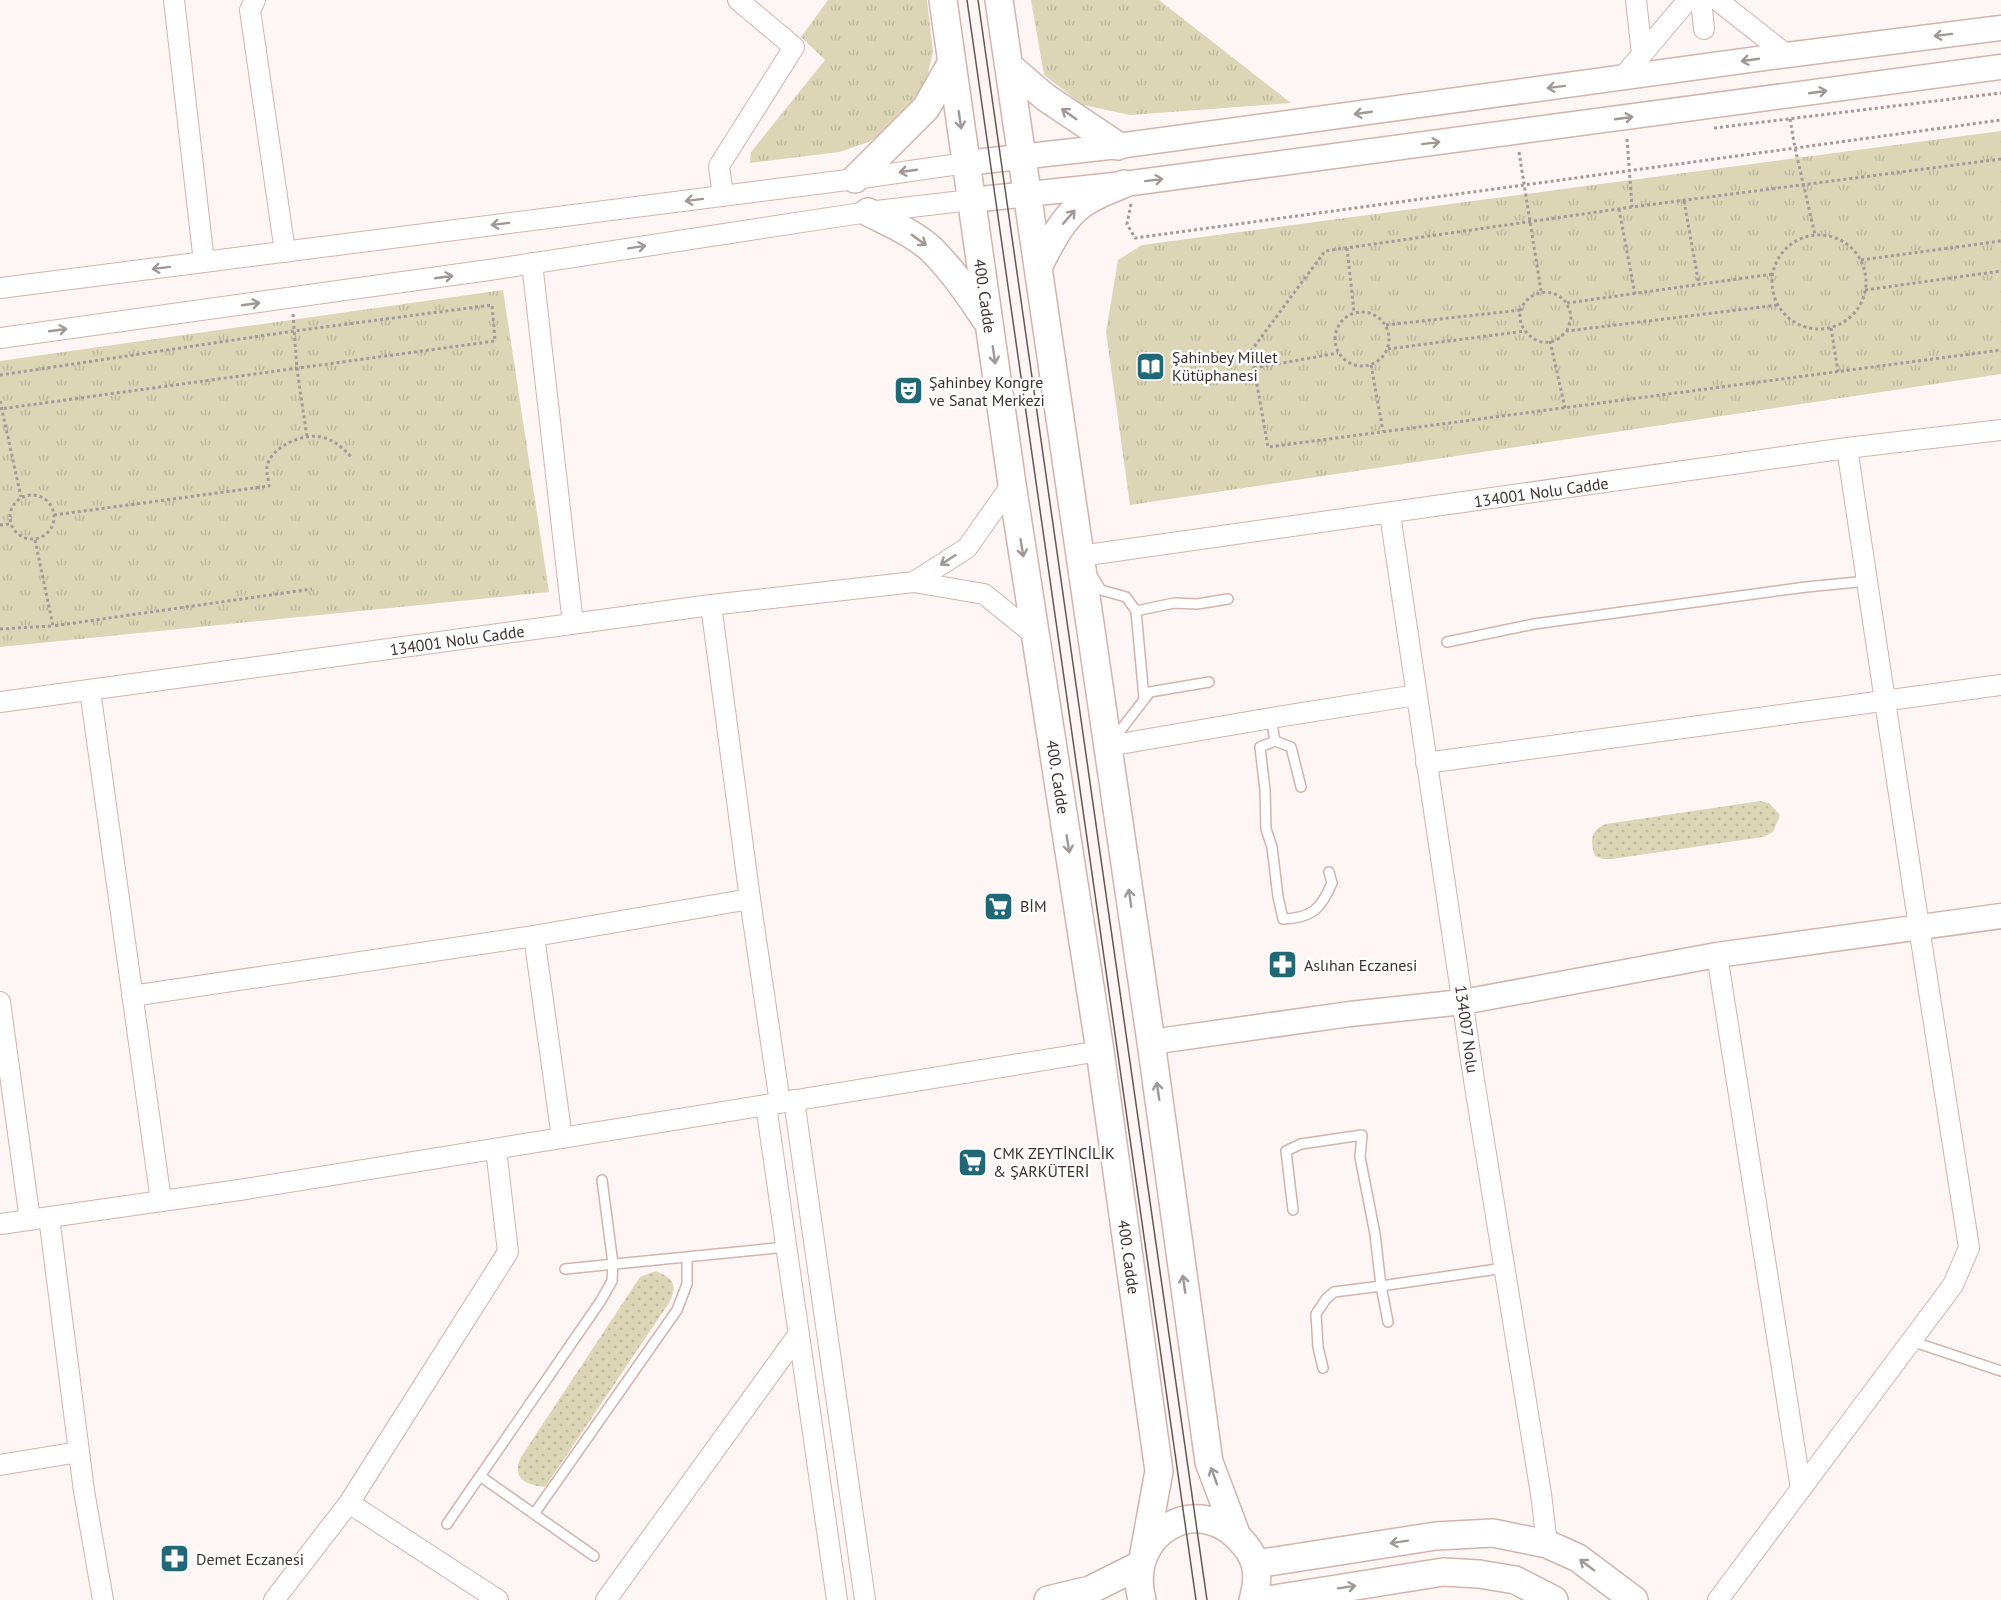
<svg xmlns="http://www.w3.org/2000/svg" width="2001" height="1600" viewBox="0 0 2001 1600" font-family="'PT Sans',sans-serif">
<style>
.grass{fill:url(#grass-dots)}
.park{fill:url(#park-tufts)}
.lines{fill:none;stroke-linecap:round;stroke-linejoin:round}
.service-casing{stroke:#d2b3ae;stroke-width:12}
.minor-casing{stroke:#d2b3ae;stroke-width:22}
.tertiary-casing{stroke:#d2b3ae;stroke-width:27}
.secondary-casing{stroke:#d2b3ae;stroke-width:30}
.path{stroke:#a49a99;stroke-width:3;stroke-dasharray:3 3;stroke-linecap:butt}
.service{stroke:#fff;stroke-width:9}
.minor{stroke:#fff;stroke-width:20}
.tertiary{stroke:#fff;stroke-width:24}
.secondary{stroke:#fff;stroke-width:27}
.tram{stroke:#635856;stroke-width:1.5}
.oneway{stroke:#9e9896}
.labels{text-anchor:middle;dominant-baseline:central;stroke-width:5;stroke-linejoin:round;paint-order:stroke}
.street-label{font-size:16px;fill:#3c302e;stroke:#fff}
.poi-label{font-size:16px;fill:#3c302e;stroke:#fff;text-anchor:start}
</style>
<defs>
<pattern id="grass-dots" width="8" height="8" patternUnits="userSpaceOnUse" patternTransform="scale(1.5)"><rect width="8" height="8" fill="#dcd6b7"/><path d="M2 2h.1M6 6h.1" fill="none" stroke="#beb89e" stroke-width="1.8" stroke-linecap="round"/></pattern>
<pattern id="park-tufts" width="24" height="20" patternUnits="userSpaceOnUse" patternTransform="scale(1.5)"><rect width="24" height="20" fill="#dcd6b7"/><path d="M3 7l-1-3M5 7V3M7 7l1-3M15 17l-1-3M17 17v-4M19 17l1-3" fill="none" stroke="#beb89e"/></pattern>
</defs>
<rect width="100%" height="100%" fill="#fdf6f5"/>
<!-- grass -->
<path class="grass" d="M 1760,801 L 1769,803 L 1780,815 L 1773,832 L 1763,837 L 1612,859 L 1603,859 L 1595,856 C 1590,842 1590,830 1606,824 Z
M 656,1271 C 674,1279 678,1284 669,1303 L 545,1487 C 526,1485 511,1479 521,1457 L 640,1277 Z"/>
<!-- park -->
<path class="park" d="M 828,0 L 927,0 L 933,52 L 927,78 L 913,111 L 869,142 L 839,152 L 750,163 L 751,152 L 825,60 L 801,37 Z
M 1031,0 L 1159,0 L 1291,103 L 1130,115 L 1083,105 L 1044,75 Z
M 2001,131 L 2001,374 L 1130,505 L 1106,332 L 1118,260 L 1142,245 Z
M 503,290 L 549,592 L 0,647 L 0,361 Z"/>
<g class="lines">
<defs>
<path id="service" d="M 1092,575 L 1101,590 L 1126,597 L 1136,611
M 1447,642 L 1534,624 L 1806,587 L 1868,581
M 1144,698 L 1136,611 L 1174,603 L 1197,604 L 1228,599
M 1271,718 L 1275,741 L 1291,747 L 1301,787
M 1113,740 L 1150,692 L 1209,682
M 1275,741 L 1260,747 L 1265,790 L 1266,829 L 1272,847 L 1278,897 L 1283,919 C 1312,918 1321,909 1332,883 L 1329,872
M 1293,1210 L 1286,1151 L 1301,1144 L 1362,1135 L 1360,1157 L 1375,1234 L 1381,1286 L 1334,1292 L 1326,1299 L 1316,1314 L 1318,1347 L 1323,1368
M 565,1269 L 786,1247
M 1388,1322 L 1381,1286 L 1504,1268
M 1911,1341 L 2001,1371
M 480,1476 L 594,1556
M 534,1514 L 677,1310 L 687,1284 L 687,1257
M 447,1524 L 600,1302 L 612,1281 L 613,1264 L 602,1180"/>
<path id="minor" d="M 174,0 L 204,262
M 255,0 L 250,10 L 285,252
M 1636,0 L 1642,54
M 1701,0 L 1704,29
M 1717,0 L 1787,55
M 1622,78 L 1688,0
M 723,196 L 719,166 L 794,47 L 738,0
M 532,263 L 573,624
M 0,288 L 855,179 L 966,163
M 0,338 L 489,270 L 868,212 L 971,200
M 1390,514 L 1474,1080 L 1541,1494 L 1547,1544
M 1080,556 L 1847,448 L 2001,430
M 914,582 L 967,548 L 1012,484
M 711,605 L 750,899 L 780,1103
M 90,690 L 161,1201
M 0,702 L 711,605 L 914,582 L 984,594 L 1037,637
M 1108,746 L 1271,718 L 1416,695
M 1426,763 L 2001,685
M 534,936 L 562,1138
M 1717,955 L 1801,1489
M 132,996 L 534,936 L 750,899
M 0,1002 L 30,1220
M 794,1100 L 865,1600
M 766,1105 L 837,1600
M 49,1217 L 84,1491 L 103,1600
M 0,1224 L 246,1189 L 1100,1051
M 0,1465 L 79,1452
M 349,1503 L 508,1252 L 496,1149
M 274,1600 L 349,1503 L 498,1600
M 606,1600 L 798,1335
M 1718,1600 L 1953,1285 L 1969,1248 L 1919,927 L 1847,448"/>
<path id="tertiary" d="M 966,163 L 1118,146 L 1787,55 L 2001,28
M 971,200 L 1124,184 L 2001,67
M 1151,1042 L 1350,1014 L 1463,1002 L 1717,955 L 2001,916"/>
<path id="secondary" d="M 943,0 L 1012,484 L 1100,1051 L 1159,1471 L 1144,1553
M 999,0 L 1151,1042 L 1209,1462 L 1235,1531
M 1009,66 L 1045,97 L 1118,146
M 855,179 L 926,108 L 951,64
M 868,212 C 889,223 914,233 932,250 C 953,271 970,296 986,320
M 1038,267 C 1050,244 1063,216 1085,202 C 1097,194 1111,189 1124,184
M 1256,1564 L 1436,1536 L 1493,1533 L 1547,1544 L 1578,1558 L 1634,1600
M 1048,1600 L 1090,1590 L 1140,1565
M 1142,1600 C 1124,1532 1200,1489 1244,1544 C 1259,1561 1259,1579 1253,1600
M 1268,1600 L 1443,1572 L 1479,1574 L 1515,1580 L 1554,1600"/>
</defs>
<!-- service casing -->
<use href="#service" class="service-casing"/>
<!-- minor casing -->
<use href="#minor" class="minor-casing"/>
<!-- tertiary casing -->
<use href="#tertiary" class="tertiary-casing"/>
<!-- secondary casing -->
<use href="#secondary" class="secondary-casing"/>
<!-- path -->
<path class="path" d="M 1790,119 L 1795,148 L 1815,235
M 1714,128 L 2001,93
M 1627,139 L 1632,207
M 1519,152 L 1541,291
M 2001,159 L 1632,207 L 1325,251 L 1251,351 L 1268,447 L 2001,350
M 1684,201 L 1699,285
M 1131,204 L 1127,224 L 1135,238 L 2001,120
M 1619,209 L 1635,294
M1772 282a47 47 0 1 1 94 0a47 47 0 1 1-94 0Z
M 1347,248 L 1354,312
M 1861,260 L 2001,241
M 1865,290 L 2001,271
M 1567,303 L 1773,274
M1335 339a27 27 0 1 1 54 0a27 27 0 1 1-54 0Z
M 293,314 L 297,369 L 307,437
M 1386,325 L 1521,310
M 1831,328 L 1838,372
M 1567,331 C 1568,327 1571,321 1571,317 C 1571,312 1567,304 1564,300 C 1542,279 1508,305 1524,329 C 1531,340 1544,346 1556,340 C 1560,338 1564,333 1567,331 L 1778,305
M 1550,341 L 1565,408
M 1388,349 L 1525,331
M 1371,365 L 1383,431
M 1254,368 L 1338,353
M 0,375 L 294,331 L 492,305 L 495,341 L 0,409
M 0,401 L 21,497
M10 517a22 22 0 1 1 44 0a22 22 0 1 1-44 0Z
M 54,515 L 269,486 C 269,480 266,473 267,467 C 270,446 307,431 325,438 C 337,442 344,449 351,457
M 0,525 L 10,524
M 35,540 L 53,626 L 312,589
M 0,629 L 52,626"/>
<!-- service -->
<use href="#service" class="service"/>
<!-- minor -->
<use href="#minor" class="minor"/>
<!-- tertiary -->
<use href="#tertiary" class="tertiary"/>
<!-- secondary -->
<use href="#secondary" class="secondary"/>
<!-- tram -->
<path class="tram" d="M 967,0 L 1196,1600
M 978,0 L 1207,1600"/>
</g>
<!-- one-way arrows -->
<defs><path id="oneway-shaft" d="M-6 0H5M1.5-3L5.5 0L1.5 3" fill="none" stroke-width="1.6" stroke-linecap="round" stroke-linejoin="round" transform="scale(1.5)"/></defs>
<g class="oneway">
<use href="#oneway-shaft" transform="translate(1943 35) rotate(173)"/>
<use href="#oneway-shaft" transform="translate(1750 60) rotate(172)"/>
<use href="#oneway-shaft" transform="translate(1556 87) rotate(173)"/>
<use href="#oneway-shaft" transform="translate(1818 92) rotate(-8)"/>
<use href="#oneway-shaft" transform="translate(1363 113) rotate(172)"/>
<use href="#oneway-shaft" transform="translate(1069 114) rotate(-145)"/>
<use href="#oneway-shaft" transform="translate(1624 118) rotate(-8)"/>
<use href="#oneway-shaft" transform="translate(960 120) rotate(82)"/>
<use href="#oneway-shaft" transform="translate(1431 143) rotate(-7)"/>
<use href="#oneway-shaft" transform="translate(908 171) rotate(172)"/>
<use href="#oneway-shaft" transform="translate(1154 180) rotate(-7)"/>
<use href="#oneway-shaft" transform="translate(694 200) rotate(173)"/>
<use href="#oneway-shaft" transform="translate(1069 217) rotate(-49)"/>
<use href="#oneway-shaft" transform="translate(500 224) rotate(173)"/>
<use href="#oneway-shaft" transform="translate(919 240) rotate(36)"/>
<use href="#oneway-shaft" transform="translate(637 247) rotate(-9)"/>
<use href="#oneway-shaft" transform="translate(161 268) rotate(173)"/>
<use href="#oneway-shaft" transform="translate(444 277) rotate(-8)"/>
<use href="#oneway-shaft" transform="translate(251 304) rotate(-8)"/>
<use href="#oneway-shaft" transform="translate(58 330) rotate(-8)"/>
<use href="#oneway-shaft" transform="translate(994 355) rotate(82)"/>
<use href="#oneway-shaft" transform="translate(1022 548) rotate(81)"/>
<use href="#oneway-shaft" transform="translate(948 560) rotate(147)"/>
<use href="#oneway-shaft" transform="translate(1068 844) rotate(81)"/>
<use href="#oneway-shaft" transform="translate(1130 898) rotate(-98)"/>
<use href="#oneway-shaft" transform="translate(1158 1091) rotate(-98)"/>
<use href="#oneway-shaft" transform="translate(1184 1284) rotate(-98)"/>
<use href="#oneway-shaft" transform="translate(1214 1476) rotate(-110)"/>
<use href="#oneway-shaft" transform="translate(1399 1542) rotate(171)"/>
<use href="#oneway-shaft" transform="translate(1587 1565) rotate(-143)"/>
<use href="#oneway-shaft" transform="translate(1347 1587) rotate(-9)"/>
</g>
<!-- icons -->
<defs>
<symbol id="library-square" viewBox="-11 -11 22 22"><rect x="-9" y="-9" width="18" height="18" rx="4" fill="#216877" stroke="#fff"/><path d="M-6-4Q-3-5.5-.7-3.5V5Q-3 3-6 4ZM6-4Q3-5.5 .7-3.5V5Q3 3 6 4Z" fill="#fff"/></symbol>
<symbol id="theatre-square" viewBox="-11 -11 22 22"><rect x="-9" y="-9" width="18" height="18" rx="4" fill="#216877" stroke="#fff"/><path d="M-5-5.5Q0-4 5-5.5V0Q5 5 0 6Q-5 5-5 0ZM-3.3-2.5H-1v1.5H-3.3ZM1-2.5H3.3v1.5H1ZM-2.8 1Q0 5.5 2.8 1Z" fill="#fff"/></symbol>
<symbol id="supermarket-square" viewBox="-11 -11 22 22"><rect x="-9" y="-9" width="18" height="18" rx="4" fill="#216877" stroke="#fff"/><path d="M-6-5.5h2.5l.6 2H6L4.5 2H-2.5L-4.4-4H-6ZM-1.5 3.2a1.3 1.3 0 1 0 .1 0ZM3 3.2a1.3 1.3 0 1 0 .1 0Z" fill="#fff"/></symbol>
<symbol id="pharmacy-square" viewBox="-11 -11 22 22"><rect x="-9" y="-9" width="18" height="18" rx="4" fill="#216877" stroke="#fff"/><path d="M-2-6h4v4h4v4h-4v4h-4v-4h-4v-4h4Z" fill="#fff"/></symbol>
</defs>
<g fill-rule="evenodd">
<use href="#library-square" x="1134" y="350" width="33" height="33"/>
<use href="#theatre-square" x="892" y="374" width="33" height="33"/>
<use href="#supermarket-square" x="982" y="890" width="33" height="33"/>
<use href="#pharmacy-square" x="1266" y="948" width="33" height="33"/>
<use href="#supermarket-square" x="956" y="1146" width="33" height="33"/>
<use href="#pharmacy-square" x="158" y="1542" width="33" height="33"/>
</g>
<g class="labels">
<!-- street labels -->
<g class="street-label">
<text transform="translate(985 296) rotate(82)">400. Cadde</text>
<text transform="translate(1541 492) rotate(-8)">134001 Nolu Cadde</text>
<text transform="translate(457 640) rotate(-8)">134001 Nolu Cadde</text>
<text transform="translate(1058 777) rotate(81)">400. Cadde</text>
<text transform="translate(1467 1029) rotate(82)">134007 Nolu</text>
<text transform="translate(1129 1257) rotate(82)">400. Cadde</text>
</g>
<!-- poi labels -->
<g class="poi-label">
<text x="1172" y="357">Şahinbey Millet<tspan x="1172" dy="18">Kütüphanesi</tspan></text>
<text x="929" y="382">Şahinbey Kongre<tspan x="929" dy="18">ve Sanat Merkezi</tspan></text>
<text x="1020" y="906">BİM</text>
<text x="1304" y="965">Aslıhan Eczanesi</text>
<text x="993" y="1153">CMK ZEYTİNCİLİK<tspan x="993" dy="18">&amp; ŞARKÜTERİ</tspan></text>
<text x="196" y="1559">Demet Eczanesi</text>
</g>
</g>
</svg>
